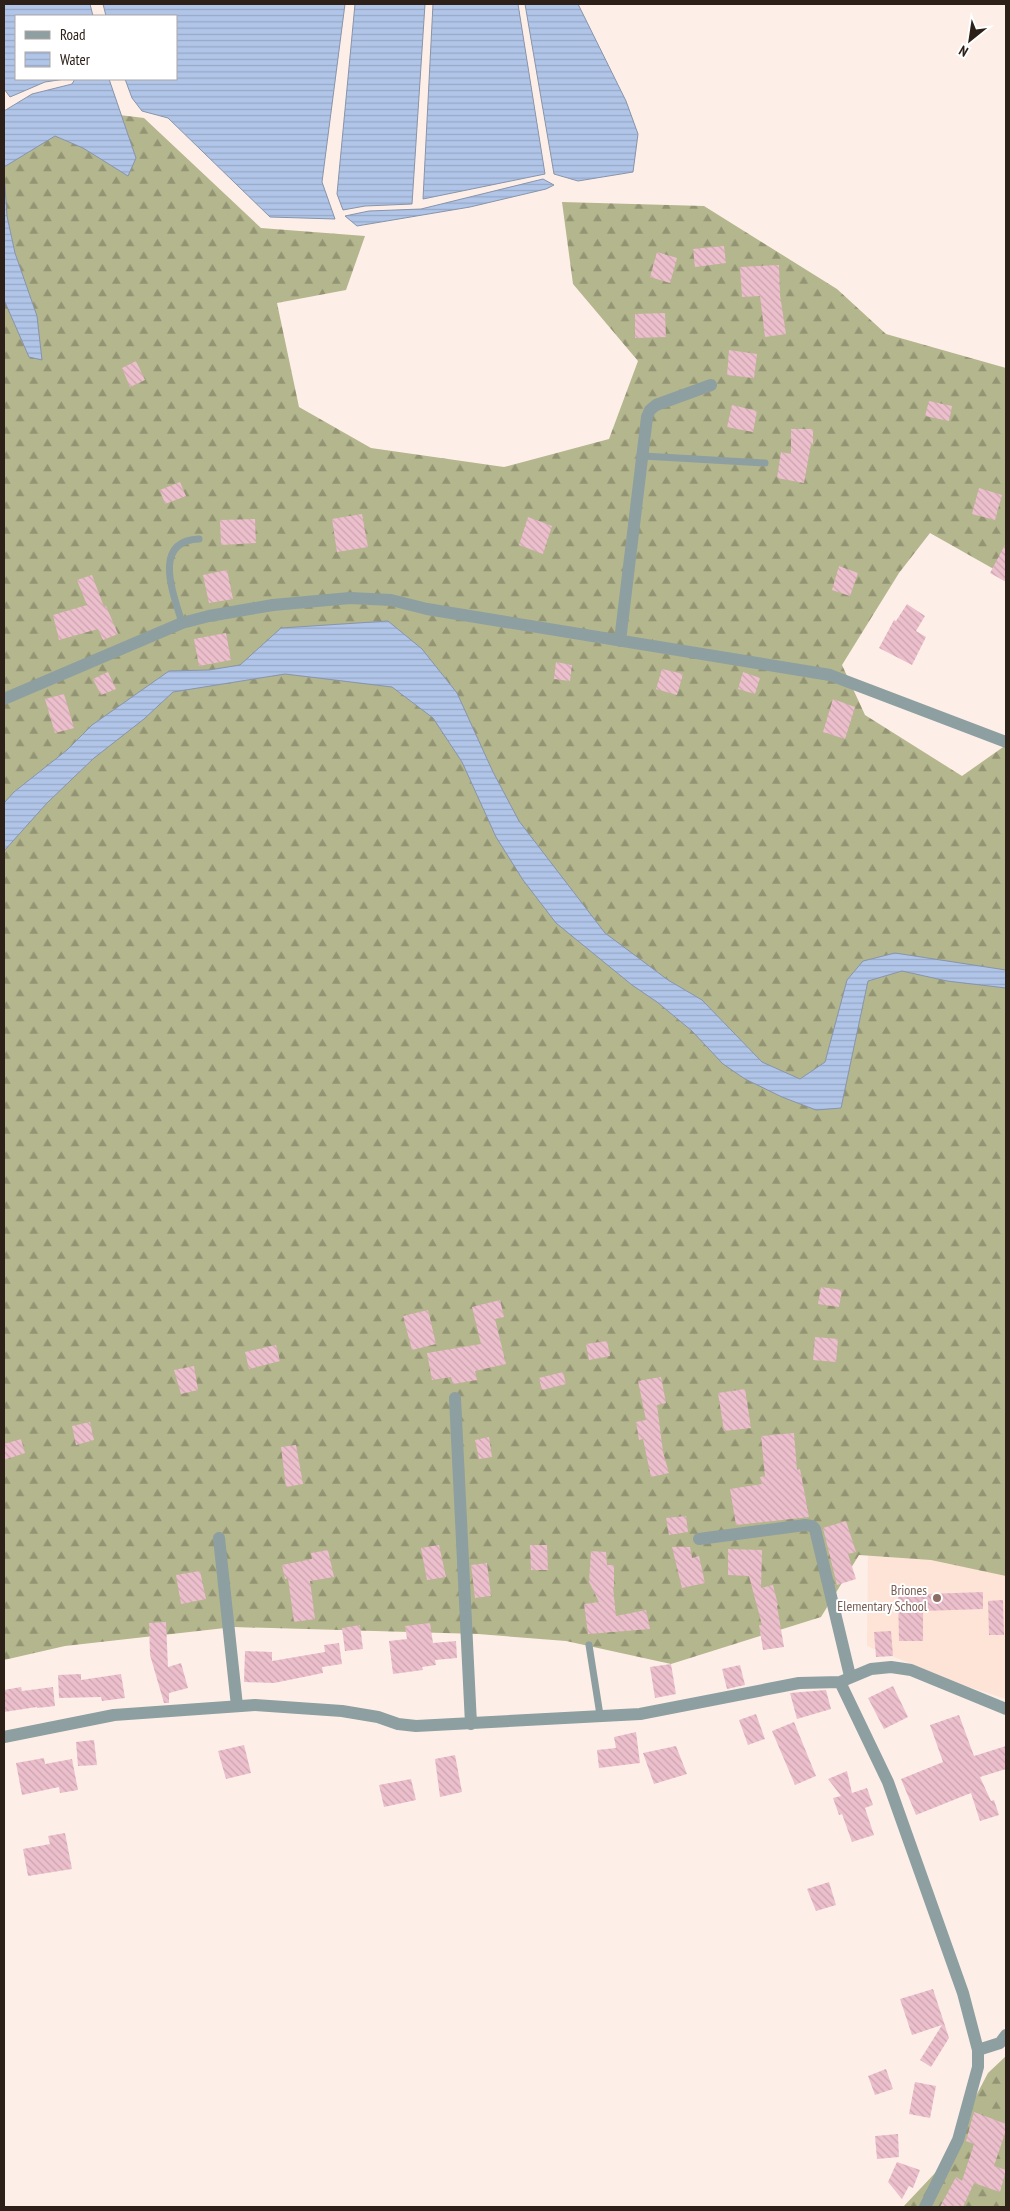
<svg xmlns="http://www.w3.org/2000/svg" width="1010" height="2211" viewBox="0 0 1010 2211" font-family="'PT Sans Narrow',sans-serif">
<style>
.built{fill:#fde4d6}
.forest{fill:url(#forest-firs)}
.water{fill:url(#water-rules);stroke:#8894aa}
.building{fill:url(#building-back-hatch)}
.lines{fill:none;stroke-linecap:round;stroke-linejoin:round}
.service{stroke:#8d9fa0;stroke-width:7}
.minor{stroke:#8d9fa0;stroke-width:12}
.education-dot{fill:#8d6e63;stroke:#fff;stroke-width:2}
.labels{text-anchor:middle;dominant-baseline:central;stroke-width:4;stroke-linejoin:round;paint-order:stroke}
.education-label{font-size:14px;fill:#785e54;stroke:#fff;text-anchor:end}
</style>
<defs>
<pattern id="forest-firs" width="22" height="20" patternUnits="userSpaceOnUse" patternTransform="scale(1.25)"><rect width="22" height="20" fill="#b4b68e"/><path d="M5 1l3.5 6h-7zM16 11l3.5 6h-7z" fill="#939473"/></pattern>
<pattern id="water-rules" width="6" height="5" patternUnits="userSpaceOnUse" patternTransform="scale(1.25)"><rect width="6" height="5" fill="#b0c5e8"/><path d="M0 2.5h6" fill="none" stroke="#98a9c6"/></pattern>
<pattern id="building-back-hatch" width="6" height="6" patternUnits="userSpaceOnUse" patternTransform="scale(1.25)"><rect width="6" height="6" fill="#ecbfcc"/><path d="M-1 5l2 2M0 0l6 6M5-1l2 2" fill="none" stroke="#cba4af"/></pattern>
</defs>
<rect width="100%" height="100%" fill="#fdefe8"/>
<!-- built -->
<path class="built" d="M 868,1541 L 1006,1550 L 1006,1699 L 963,1685 L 867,1646 Z"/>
<!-- forest -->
<path class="forest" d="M 64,108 L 144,118 L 261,228 L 365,236 L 346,290 L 277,303 L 299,407 L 371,448 L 504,467 L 609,439 L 638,361 L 573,284 L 562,202 L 704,206 L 837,289 L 886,334 L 1006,368 L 1006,576 L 930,533 L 899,573 L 842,665 L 865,715 L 962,776 L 1006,745 L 1006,1576 L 931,1560 L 859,1555 L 821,1617 L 671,1664 L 566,1641 L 478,1634 L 234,1627 L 65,1646 L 4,1660 L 4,167 Z
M 1006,2056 L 1006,2207 L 903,2207 L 936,2172 L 988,2073 Z"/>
<!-- water -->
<path class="water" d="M 4,4 L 90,4 L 93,16 L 16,16 L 16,79 L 65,79 L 45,82 L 10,97 L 4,89 Z
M 103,4 L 345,4 L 322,182 L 335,219 L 270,217 L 168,118 L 142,111 L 132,98 L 125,79 L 176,79 L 176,16 L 106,16 Z
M 355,4 L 425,4 L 412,204 L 365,206 L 343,210 L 337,194 Z
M 433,4 L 518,4 L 545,174 L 423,199 Z
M 525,4 L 578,4 L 626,101 L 638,134 L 633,172 L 578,181 L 554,174 Z
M 75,79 L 109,79 L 136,158 L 128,176 L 83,148 L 55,136 L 4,167 L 4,111 L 32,94 L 72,84 Z
M 4,171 L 7,216 L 15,253 L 37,316 L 42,360 L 29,357 L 4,300 Z
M 543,179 L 554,185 L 546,189 L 470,207 L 357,226 L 345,216 L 369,211 L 421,209 Z
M 388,621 L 422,649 L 457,693 L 493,772 L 519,821 L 605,933 L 668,980 L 702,1000 L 762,1062 L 800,1079 L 825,1062 L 847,980 L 863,961 L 895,953 L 1006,970 L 1006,988 L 947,981 L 902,971 L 868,981 L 841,1108 L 816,1110 L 782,1097 L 745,1079 L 723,1064 L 692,1031 L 657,1002 L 632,985 L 556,923 L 523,880 L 496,837 L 462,762 L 433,718 L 392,687 L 285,674 L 173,692 L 144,719 L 94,758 L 47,803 L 4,851 L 4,803 L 14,792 L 67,750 L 92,725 L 169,671 L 209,670 L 240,665 L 281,628 Z"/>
<!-- building -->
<path class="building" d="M 724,246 L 726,263 L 695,267 L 693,249 Z
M 657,252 L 677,258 L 670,283 L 650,277 Z
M 779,265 L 780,295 L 786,334 L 765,337 L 760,296 L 742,297 L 740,267 Z
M 665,313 L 666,337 L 635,338 L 635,314 Z
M 729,350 L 757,354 L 754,378 L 727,375 Z
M 136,361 L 145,380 L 130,387 L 122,368 Z
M 929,401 L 952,406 L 949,421 L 925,416 Z
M 732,405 L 757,411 L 753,432 L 727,427 Z
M 791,429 L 813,429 L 813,444 L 811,444 L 804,483 L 777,478 L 781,452 L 791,454 Z
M 180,482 L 186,496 L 165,504 L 160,490 Z
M 979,488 L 1002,495 L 995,520 L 972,514 Z
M 362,514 L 368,547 L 337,552 L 332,519 Z
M 528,517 L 552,526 L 543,554 L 519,545 Z
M 255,519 L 256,543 L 221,545 L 220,520 Z
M 1006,543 L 1006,582 L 990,573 Z
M 839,566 L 858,573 L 850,596 L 832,590 Z
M 227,570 L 233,599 L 209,603 L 203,575 Z
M 92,575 L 104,607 L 106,606 L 118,634 L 103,640 L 98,629 L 59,640 L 53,615 L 87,605 L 77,580 Z
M 907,604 L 925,616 L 916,631 L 926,637 L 912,665 L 879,648 L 894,620 L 896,621 Z
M 226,633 L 231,660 L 199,666 L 194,639 Z
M 556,662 L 572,665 L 570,681 L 554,679 Z
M 662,669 L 683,674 L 677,695 L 656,689 Z
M 108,672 L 116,689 L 101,695 L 93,679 Z
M 743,672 L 760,678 L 755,694 L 738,689 Z
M 64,694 L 74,728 L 55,733 L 45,699 Z
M 833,699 L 855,707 L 845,739 L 823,732 Z
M 821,1287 L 842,1290 L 839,1307 L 818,1304 Z
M 500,1300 L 504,1317 L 495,1319 L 506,1364 L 475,1371 L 477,1380 L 453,1384 L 451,1377 L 432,1380 L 427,1353 L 481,1344 L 472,1307 Z
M 428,1310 L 436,1344 L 412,1350 L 403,1316 Z
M 815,1337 L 838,1339 L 836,1362 L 813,1360 Z
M 607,1341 L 610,1356 L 589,1360 L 586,1344 Z
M 276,1345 L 280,1361 L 249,1369 L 245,1352 Z
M 194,1366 L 198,1390 L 181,1394 L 174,1370 Z
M 563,1372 L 566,1384 L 542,1390 L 539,1378 Z
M 661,1377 L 666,1403 L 657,1405 L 663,1452 L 669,1473 L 651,1477 L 643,1439 L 639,1440 L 636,1422 L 646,1420 L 638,1381 Z
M 745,1389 L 751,1428 L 724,1431 L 718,1393 Z
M 90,1422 L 94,1440 L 76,1445 L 72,1426 Z
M 794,1433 L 797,1470 L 800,1469 L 809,1517 L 736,1525 L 730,1489 L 762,1484 L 760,1477 L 765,1476 L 761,1436 Z
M 489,1437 L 492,1457 L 479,1459 L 475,1440 Z
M 21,1439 L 25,1453 L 4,1460 L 4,1444 Z
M 296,1445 L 303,1484 L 286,1487 L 281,1447 Z
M 686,1516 L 688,1532 L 669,1535 L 666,1518 Z
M 846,1521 L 856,1552 L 848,1554 L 856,1579 L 837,1585 L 823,1528 Z
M 439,1545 L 446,1577 L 427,1580 L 421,1548 Z
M 530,1545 L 547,1545 L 548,1570 L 531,1570 Z
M 672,1547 L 690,1547 L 692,1558 L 699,1556 L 705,1583 L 682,1588 Z
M 728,1549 L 762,1550 L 761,1588 L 773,1585 L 778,1605 L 777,1606 L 784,1647 L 763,1650 L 759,1625 L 762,1625 L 749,1576 L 728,1575 Z
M 328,1550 L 334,1577 L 310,1581 L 315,1619 L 294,1622 L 288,1578 L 285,1579 L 282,1565 L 312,1559 L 311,1553 Z
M 591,1551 L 606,1552 L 607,1565 L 614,1565 L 614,1587 L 613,1587 L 616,1616 L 646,1610 L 650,1629 L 588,1634 L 584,1604 L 599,1602 L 589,1582 Z
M 487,1563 L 491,1596 L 475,1598 L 471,1565 Z
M 200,1571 L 206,1599 L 181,1604 L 176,1575 Z
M 983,1592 L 983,1609 L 923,1611 L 923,1641 L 899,1641 L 898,1595 Z
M 1003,1600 L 1004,1635 L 989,1635 L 988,1601 Z
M 166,1622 L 168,1667 L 181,1663 L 188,1688 L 169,1693 L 169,1703 L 164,1703 L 150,1655 L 149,1623 Z
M 430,1623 L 433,1643 L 456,1641 L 457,1658 L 435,1660 L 436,1665 L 422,1667 L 423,1670 L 393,1674 L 389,1641 L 407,1639 L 405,1626 Z
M 360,1625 L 363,1649 L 345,1651 L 342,1628 Z
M 891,1631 L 893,1656 L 876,1657 L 874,1632 Z
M 339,1643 L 342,1664 L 322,1667 L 323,1673 L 274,1683 L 244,1682 L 245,1651 L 272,1652 L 272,1661 L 325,1652 L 324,1645 Z
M 671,1664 L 676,1694 L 655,1698 L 650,1667 Z
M 740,1665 L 745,1685 L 727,1689 L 722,1669 Z
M 81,1674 L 81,1680 L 121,1674 L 125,1698 L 102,1701 L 101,1697 L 59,1698 L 58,1675 Z
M 893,1686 L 908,1717 L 884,1729 L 868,1698 Z
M 21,1687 L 22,1691 L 53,1687 L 55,1706 L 37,1708 L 37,1707 L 4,1712 L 4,1690 Z
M 826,1690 L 831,1709 L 797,1719 L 790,1693 Z
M 756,1714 L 765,1739 L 748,1745 L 739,1720 Z
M 959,1715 L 974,1756 L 1006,1746 L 1006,1769 L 980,1777 L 991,1801 L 994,1800 L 999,1815 L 980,1821 L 971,1793 L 916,1815 L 901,1779 L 943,1762 L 930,1725 Z
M 794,1722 L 816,1776 L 795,1785 L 772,1731 Z
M 636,1732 L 640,1763 L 599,1768 L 597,1750 L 616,1748 L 614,1737 Z
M 94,1740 L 97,1765 L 78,1766 L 76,1742 Z
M 244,1745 L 251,1773 L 226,1779 L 218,1751 Z
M 676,1746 L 687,1774 L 654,1784 L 643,1753 Z
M 455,1755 L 462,1792 L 440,1797 L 435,1759 Z
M 44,1758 L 45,1764 L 72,1759 L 78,1790 L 60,1793 L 59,1787 L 22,1795 L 16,1763 Z
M 847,1771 L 852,1793 L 867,1788 L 873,1805 L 865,1808 L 874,1835 L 852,1842 L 842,1814 L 839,1815 L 833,1798 L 841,1796 L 828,1779 Z
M 411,1779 L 416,1800 L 384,1807 L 379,1785 Z
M 65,1833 L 72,1869 L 28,1876 L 23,1849 L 50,1844 L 48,1836 Z
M 829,1882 L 836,1905 L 816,1911 L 807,1889 Z
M 933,1989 L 949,2038 L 931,2067 L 920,2060 L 942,2025 L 912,2035 L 900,1999 Z
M 886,2069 L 893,2089 L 875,2095 L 868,2076 Z
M 915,2082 L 936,2086 L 930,2118 L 909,2114 Z
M 974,2112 L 1006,2124 L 1006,2130 L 994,2166 L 1006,2170 L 1000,2192 L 974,2183 L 963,2207 L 940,2207 L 956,2177 L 962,2181 L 974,2144 L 966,2141 Z
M 898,2134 L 899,2157 L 877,2159 L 875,2136 Z
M 897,2162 L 920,2170 L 913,2188 L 909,2186 L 902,2199 L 888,2182 Z"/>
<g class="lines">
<!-- service -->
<path class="service" d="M 643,456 L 765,463
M 182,623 C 174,595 151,541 199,539
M 589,1645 L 600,1715"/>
<!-- minor -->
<path class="minor" d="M 620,641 L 647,417 L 650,410 L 656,405 L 711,385
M 4,699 L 182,623 L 209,616 L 273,605 L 350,598 L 391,600 L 427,609 L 830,675 L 1006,742
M 455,1398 L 471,1724
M 219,1538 L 237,1706
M 699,1539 L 805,1525 L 812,1526 L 815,1529 L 850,1676
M 840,1682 L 888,1782 L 963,1993 L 978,2050 L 978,2067 L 958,2140 L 925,2207
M 4,1737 L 114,1715 L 255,1705 L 342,1711 L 378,1717 L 398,1724 L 416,1726 L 640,1714 L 799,1683 L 840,1682 L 871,1669 L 891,1667 L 911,1670 L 1006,1709
M 978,2050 L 1000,2043 L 1006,2035"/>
</g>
<!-- markers -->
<circle class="education-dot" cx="937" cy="1598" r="5"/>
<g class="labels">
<!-- education labels -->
<g class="education-label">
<text x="927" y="1590">Briones<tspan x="927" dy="16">Elementary School</tspan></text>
</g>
</g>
<!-- border -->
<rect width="1010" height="2211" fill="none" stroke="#2c2019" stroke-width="10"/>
<!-- legend -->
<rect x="15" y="15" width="162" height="65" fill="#ffffff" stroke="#aba6a3"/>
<rect x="25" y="31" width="25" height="8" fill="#8d9fa0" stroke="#aba6a3"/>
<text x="60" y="40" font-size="15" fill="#2c2019">Road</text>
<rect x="25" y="52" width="25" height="15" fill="url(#water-rules)" stroke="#aba6a3"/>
<text x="60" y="65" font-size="15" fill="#2c2019">Water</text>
<!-- north arrow -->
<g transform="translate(970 40) rotate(210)" stroke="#ffffff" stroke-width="4" paint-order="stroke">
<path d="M0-4L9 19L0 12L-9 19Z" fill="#2c2019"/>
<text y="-8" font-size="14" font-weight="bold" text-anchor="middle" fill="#2c2019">N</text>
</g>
</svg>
